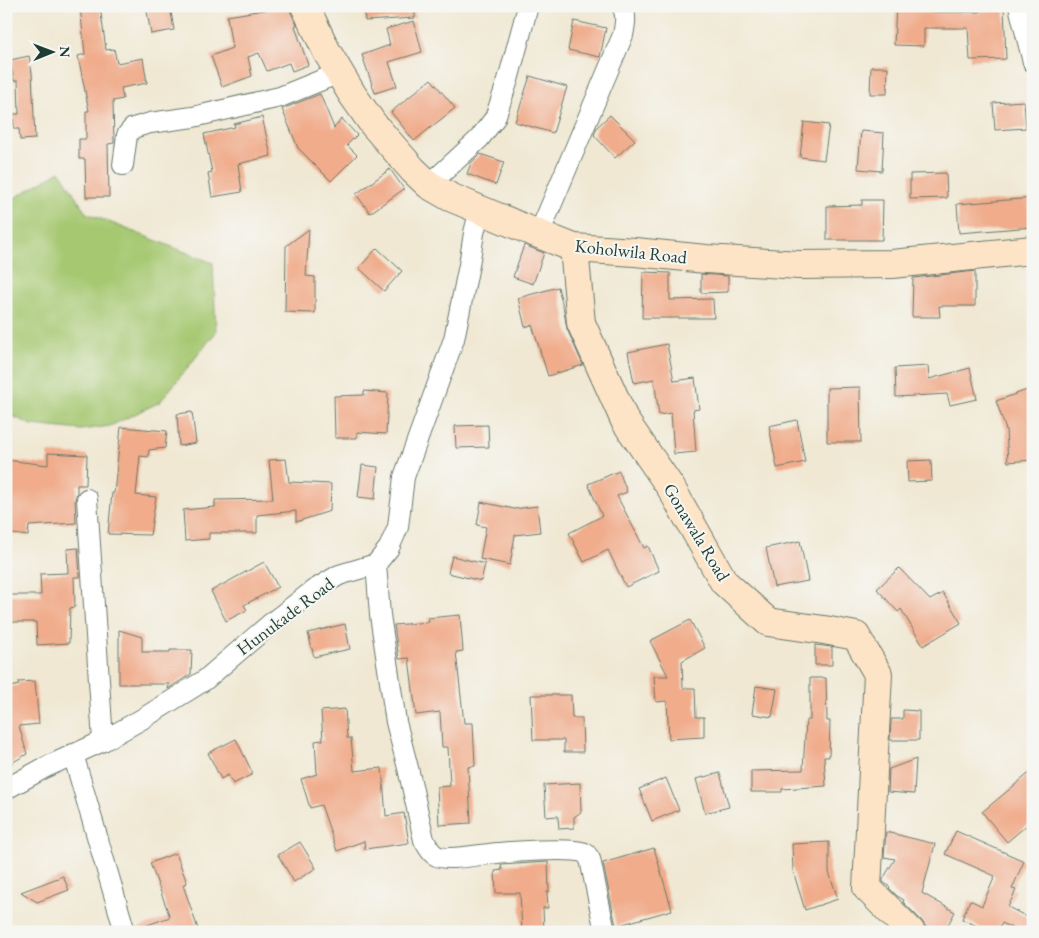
<svg xmlns="http://www.w3.org/2000/svg" width="1039" height="938" viewBox="0 0 1039 938" font-family="'EB Garamond',serif">
<style>
.green{fill:#a6c871;stroke:#628252}
.building{fill:#f0ac8b}
.lines{fill:none;stroke-linecap:round;stroke-linejoin:round}
.street-casing{stroke:#68796c;stroke-width:22}
.secondary-casing{stroke:#68796c;stroke-width:30}
.street{stroke:#fff;stroke-width:20}
.secondary{stroke:#fee4c6;stroke-width:28}
.labels{text-anchor:middle;dominant-baseline:central;stroke-width:4;stroke-linejoin:round;paint-order:stroke}
.street-label{font-size:18px;fill:#1f3d34;stroke:#f6f6f2}
</style>
<rect width="100%" height="100%" fill="#f6f6f2"/>
<filter id="ink" filterUnits="userSpaceOnUse"><feTurbulence type="fractalNoise" baseFrequency=".02" numOctaves="2"/><feDisplacementMap in="SourceGraphic" scale="10" xChannelSelector="R" yChannelSelector="G"/><feConvolveMatrix kernelMatrix="1 2 1 2 8 2 1 2 1" color-interpolation-filters="sRGB"/></filter>
<filter id="wash" filterUnits="userSpaceOnUse"><feTurbulence type="fractalNoise" baseFrequency=".0096" numOctaves="4" result="noise"/><feDisplacementMap in="SourceGraphic" scale="20" xChannelSelector="R" yChannelSelector="G"/><feGaussianBlur stdDeviation="1.12" result="paint"/><feColorMatrix in="noise" values="0 0 0 0 0 0 0 0 0 0 0 0 0 0 0 0 0 1.4 0 .05"/><feComposite in="paint" operator="in"/></filter>
<g filter="url(#wash)">
<rect width="100%" height="100%" fill="#f0e8d3"/>
<!-- green -->
<path class="green" d="M 60,171 L 86,213 L 213,263 L 216,332 L 160,402 L 110,426 L 81,430 L 32,425 L 6,413 L 6,203 Z"/>
<g id="blocks">
<!-- building -->
<path class="building" d="M 80,6 L 100,6 L 106,50 L 114,49 L 117,63 L 143,58 L 147,83 L 121,88 L 123,99 L 113,101 L 114,143 L 108,144 L 109,197 L 86,197 L 85,159 L 79,159 L 79,139 L 86,139 L 86,111 L 89,111 L 78,56 L 85,54 Z
M 146,6 L 170,6 L 174,30 L 151,34 Z
M 269,6 L 290,6 L 291,13 L 297,25 L 295,26 L 308,65 L 292,71 L 289,63 L 267,71 L 259,53 L 248,57 L 252,76 L 222,87 L 211,56 L 232,48 L 227,16 L 270,9 Z
M 364,6 L 415,6 L 415,18 L 365,21 Z
M 896,6 L 925,6 L 925,12 L 980,12 L 980,6 L 1004,6 L 1006,59 L 970,60 L 968,28 L 924,28 L 924,46 L 894,45 Z
M 414,21 L 422,52 L 389,62 L 397,86 L 375,93 L 362,55 L 390,45 L 386,29 Z
M 574,21 L 606,28 L 600,57 L 568,50 Z
M 29,56 L 32,73 L 35,139 L 20,140 L 19,129 L 14,129 L 13,114 L 19,114 L 18,80 L 14,81 L 10,60 Z
M 871,67 L 888,67 L 887,94 L 870,94 Z
M 530,76 L 567,87 L 553,133 L 515,122 Z
M 431,79 L 455,108 L 414,141 L 391,112 Z
M 320,94 L 334,128 L 342,119 L 357,135 L 347,145 L 357,155 L 331,181 L 298,148 L 282,109 Z
M 1024,101 L 1026,128 L 995,130 L 993,103 Z
M 610,115 L 635,140 L 615,158 L 594,135 L 597,127 Z
M 262,117 L 271,156 L 238,164 L 242,192 L 212,197 L 208,173 L 212,172 L 204,134 L 235,127 L 234,124 Z
M 804,122 L 829,125 L 824,160 L 800,157 Z
M 861,131 L 884,133 L 882,171 L 858,169 Z
M 480,154 L 504,162 L 496,185 L 467,174 L 471,163 Z
M 390,169 L 404,189 L 370,213 L 356,194 Z
M 946,173 L 947,198 L 910,199 L 910,174 Z
M 1033,198 L 1033,227 L 959,233 L 957,204 Z
M 862,200 L 883,200 L 882,240 L 827,240 L 827,206 L 862,205 Z
M 309,229 L 306,276 L 315,277 L 315,313 L 285,312 L 286,246 Z
M 524,245 L 544,253 L 533,284 L 513,277 Z
M 377,248 L 402,271 L 384,291 L 359,268 Z
M 975,271 L 975,306 L 939,306 L 940,317 L 912,317 L 913,278 Z
M 643,272 L 670,273 L 670,300 L 713,299 L 714,318 L 642,318 Z
M 701,274 L 728,276 L 728,292 L 701,293 Z
M 558,287 L 564,311 L 567,329 L 583,365 L 548,376 L 532,325 L 525,327 L 518,298 Z
M 667,344 L 674,381 L 695,378 L 699,409 L 693,410 L 696,452 L 674,454 L 671,413 L 659,415 L 654,379 L 634,383 L 628,352 Z
M 928,366 L 929,379 L 970,368 L 977,399 L 950,405 L 947,394 L 896,397 L 895,368 Z
M 860,387 L 861,442 L 827,442 L 827,388 Z
M 1027,390 L 1033,409 L 1033,460 L 1008,462 L 1006,430 L 996,401 Z
M 364,391 L 388,393 L 386,434 L 357,432 L 357,438 L 335,438 L 334,396 L 364,395 Z
M 192,412 L 196,443 L 179,446 L 177,414 Z
M 797,420 L 805,462 L 777,468 L 769,426 Z
M 488,425 L 489,447 L 456,448 L 455,426 Z
M 121,427 L 167,431 L 165,448 L 149,450 L 148,457 L 140,456 L 136,495 L 156,497 L 150,535 L 108,534 L 112,493 L 114,493 Z
M 48,453 L 87,455 L 86,485 L 77,485 L 77,492 L 75,500 L 76,523 L 29,526 L 28,536 L 6,533 L 6,460 L 48,465 Z
M 286,459 L 289,482 L 331,484 L 330,511 L 296,522 L 296,511 L 257,515 L 257,533 L 209,533 L 209,539 L 185,541 L 183,510 L 215,507 L 215,500 L 273,499 L 269,460 Z
M 931,460 L 932,481 L 908,482 L 907,461 Z
M 362,465 L 378,467 L 375,499 L 358,497 Z
M 619,471 L 627,492 L 617,496 L 644,548 L 648,546 L 659,571 L 626,587 L 608,550 L 584,562 L 569,533 L 602,516 L 588,484 Z
M 481,502 L 514,509 L 537,506 L 540,532 L 515,535 L 510,565 L 480,559 L 486,527 L 477,525 Z
M 800,541 L 808,581 L 774,587 L 766,548 Z
M 78,548 L 80,577 L 74,577 L 75,607 L 70,608 L 69,643 L 37,645 L 36,622 L 10,622 L 10,595 L 41,595 L 40,574 L 68,573 L 67,549 Z
M 452,556 L 485,564 L 481,581 L 448,573 Z
M 264,562 L 278,587 L 244,605 L 247,610 L 226,621 L 211,591 Z
M 899,568 L 930,600 L 943,593 L 961,623 L 923,646 L 901,609 L 898,612 L 877,589 Z
M 460,615 L 463,651 L 456,652 L 464,723 L 473,723 L 475,766 L 468,767 L 471,823 L 439,825 L 437,787 L 450,786 L 448,747 L 442,747 L 440,712 L 416,715 L 409,658 L 399,659 L 394,625 L 429,622 L 428,618 Z
M 690,620 L 705,648 L 682,661 L 683,688 L 695,688 L 696,717 L 704,717 L 704,737 L 669,739 L 667,701 L 656,702 L 654,676 L 668,676 L 650,641 Z
M 345,624 L 350,649 L 314,657 L 308,633 Z
M 119,630 L 142,637 L 142,652 L 170,652 L 170,650 L 192,650 L 191,674 L 168,689 L 169,684 L 119,684 Z
M 815,645 L 832,647 L 832,665 L 815,665 Z
M 810,678 L 826,678 L 827,721 L 830,721 L 829,757 L 824,757 L 826,786 L 782,789 L 782,792 L 751,792 L 751,771 L 803,770 L 806,720 L 810,720 Z
M 35,681 L 39,724 L 19,726 L 27,754 L 10,764 L 6,752 L 6,688 L 19,685 L 18,682 Z
M 756,686 L 777,689 L 772,717 L 752,714 Z
M 531,695 L 571,695 L 572,718 L 582,718 L 583,752 L 564,752 L 564,740 L 533,740 Z
M 345,709 L 347,738 L 351,738 L 354,771 L 382,768 L 386,816 L 404,813 L 409,843 L 365,849 L 364,841 L 337,851 L 321,805 L 310,808 L 301,779 L 317,774 L 315,741 L 323,740 L 321,711 Z
M 903,710 L 919,711 L 919,740 L 890,740 L 891,719 L 903,719 Z
M 236,739 L 253,774 L 233,784 L 228,775 L 221,779 L 208,753 Z
M 916,759 L 914,794 L 888,792 L 889,769 Z
M 1033,770 L 1033,820 L 1007,842 L 982,812 Z
M 720,773 L 729,807 L 705,813 L 696,779 Z
M 666,778 L 679,810 L 652,821 L 639,789 Z
M 580,783 L 581,812 L 574,817 L 574,828 L 559,829 L 558,816 L 546,817 L 544,785 Z
M 956,831 L 1024,861 L 1012,889 L 1016,890 L 1008,907 L 1033,920 L 1033,932 L 1019,932 L 1002,923 L 998,932 L 990,932 L 962,919 L 970,900 L 982,906 L 995,876 L 945,854 Z
M 886,832 L 935,844 L 922,893 L 955,912 L 944,932 L 935,932 L 925,926 L 922,921 L 903,902 L 904,900 L 897,896 L 889,888 L 890,887 L 883,882 L 883,879 L 895,859 L 884,857 Z
M 300,842 L 316,868 L 294,882 L 278,855 Z
M 829,842 L 829,872 L 838,899 L 805,910 L 793,871 L 792,844 Z
M 654,848 L 672,910 L 616,926 L 603,863 Z
M 176,853 L 187,883 L 183,885 L 199,932 L 137,932 L 136,929 L 170,917 L 150,863 Z
M 548,862 L 549,892 L 547,892 L 548,908 L 543,908 L 544,931 L 522,932 L 520,893 L 496,893 L 495,871 L 502,870 L 501,865 Z
M 63,876 L 69,890 L 37,902 L 21,892 Z"/>
</g>
</g>
<g filter="url(#ink)">
<use href="#blocks" fill-opacity="0" stroke="#68796c" stroke-width="1"/>
<g class="lines">
<defs>
<path id="street" d="M 1019,6 L 1033,62
M 123,165 L 127,135 L 133,128 L 150,123 L 193,117 L 280,97 L 339,73
M 429,185 L 479,139 L 495,118 L 508,80 L 528,6
M 539,234 L 623,35 C 625,25 627,15 622,6
M 87,499 L 103,741
M 376,564 L 380,615 L 396,722 L 408,768 L 424,840 C 427,845 430,852 435,855 C 446,862 476,855 489,854 C 505,852 573,847 585,853 C 587,854 588,857 590,859 L 605,932
M 73,754 L 125,932
M 6,789 L 44,768 L 103,741 L 142,719 L 205,680 L 269,625 L 314,590 L 339,575 L 376,564 L 389,548 L 398,527 L 404,477 L 454,339 L 469,265 L 474,233 L 480,209"/>
<path id="secondary" d="M 305,6 L 327,52 L 352,94 L 373,124 L 413,170 L 429,185 L 450,197 L 526,229 L 574,248 L 635,252 L 706,259 L 799,265 L 892,264 L 1033,250
M 574,248 L 581,323 L 625,421 L 671,488 L 724,582 L 768,622 L 824,630 L 856,636 L 878,674 L 867,888 L 911,932"/>
</defs>
<!-- street casing -->
<use href="#street" class="street-casing"/>
<!-- secondary casing -->
<use href="#secondary" class="secondary-casing"/>
<!-- street -->
<use href="#street" class="street"/>
<!-- secondary -->
<use href="#secondary" class="secondary"/>
</g>
</g>
<g class="labels">
<!-- street labels -->
<g class="street-label">
<text transform="translate(631 251) rotate(6)">Koholwila Road</text>
<text transform="translate(697 532) rotate(59)">Gonawala Road</text>
<text transform="translate(285 616) rotate(-37)">Hunukade Road</text>
</g>
</g>
<!-- margin -->
<rect width="1039" height="938" fill="none" stroke="#f6f6f2" stroke-width="25"/>
<!-- north arrow -->
<g transform="translate(52 52) rotate(89)" stroke="#f6f6f2" stroke-width="4" paint-order="stroke">
<path d="M0-4L9 19L0 12L-9 19Z" fill="#1f3d34"/>
<text y="-8" font-size="14" font-weight="bold" text-anchor="middle" fill="#1f3d34">N</text>
</g>
</svg>
